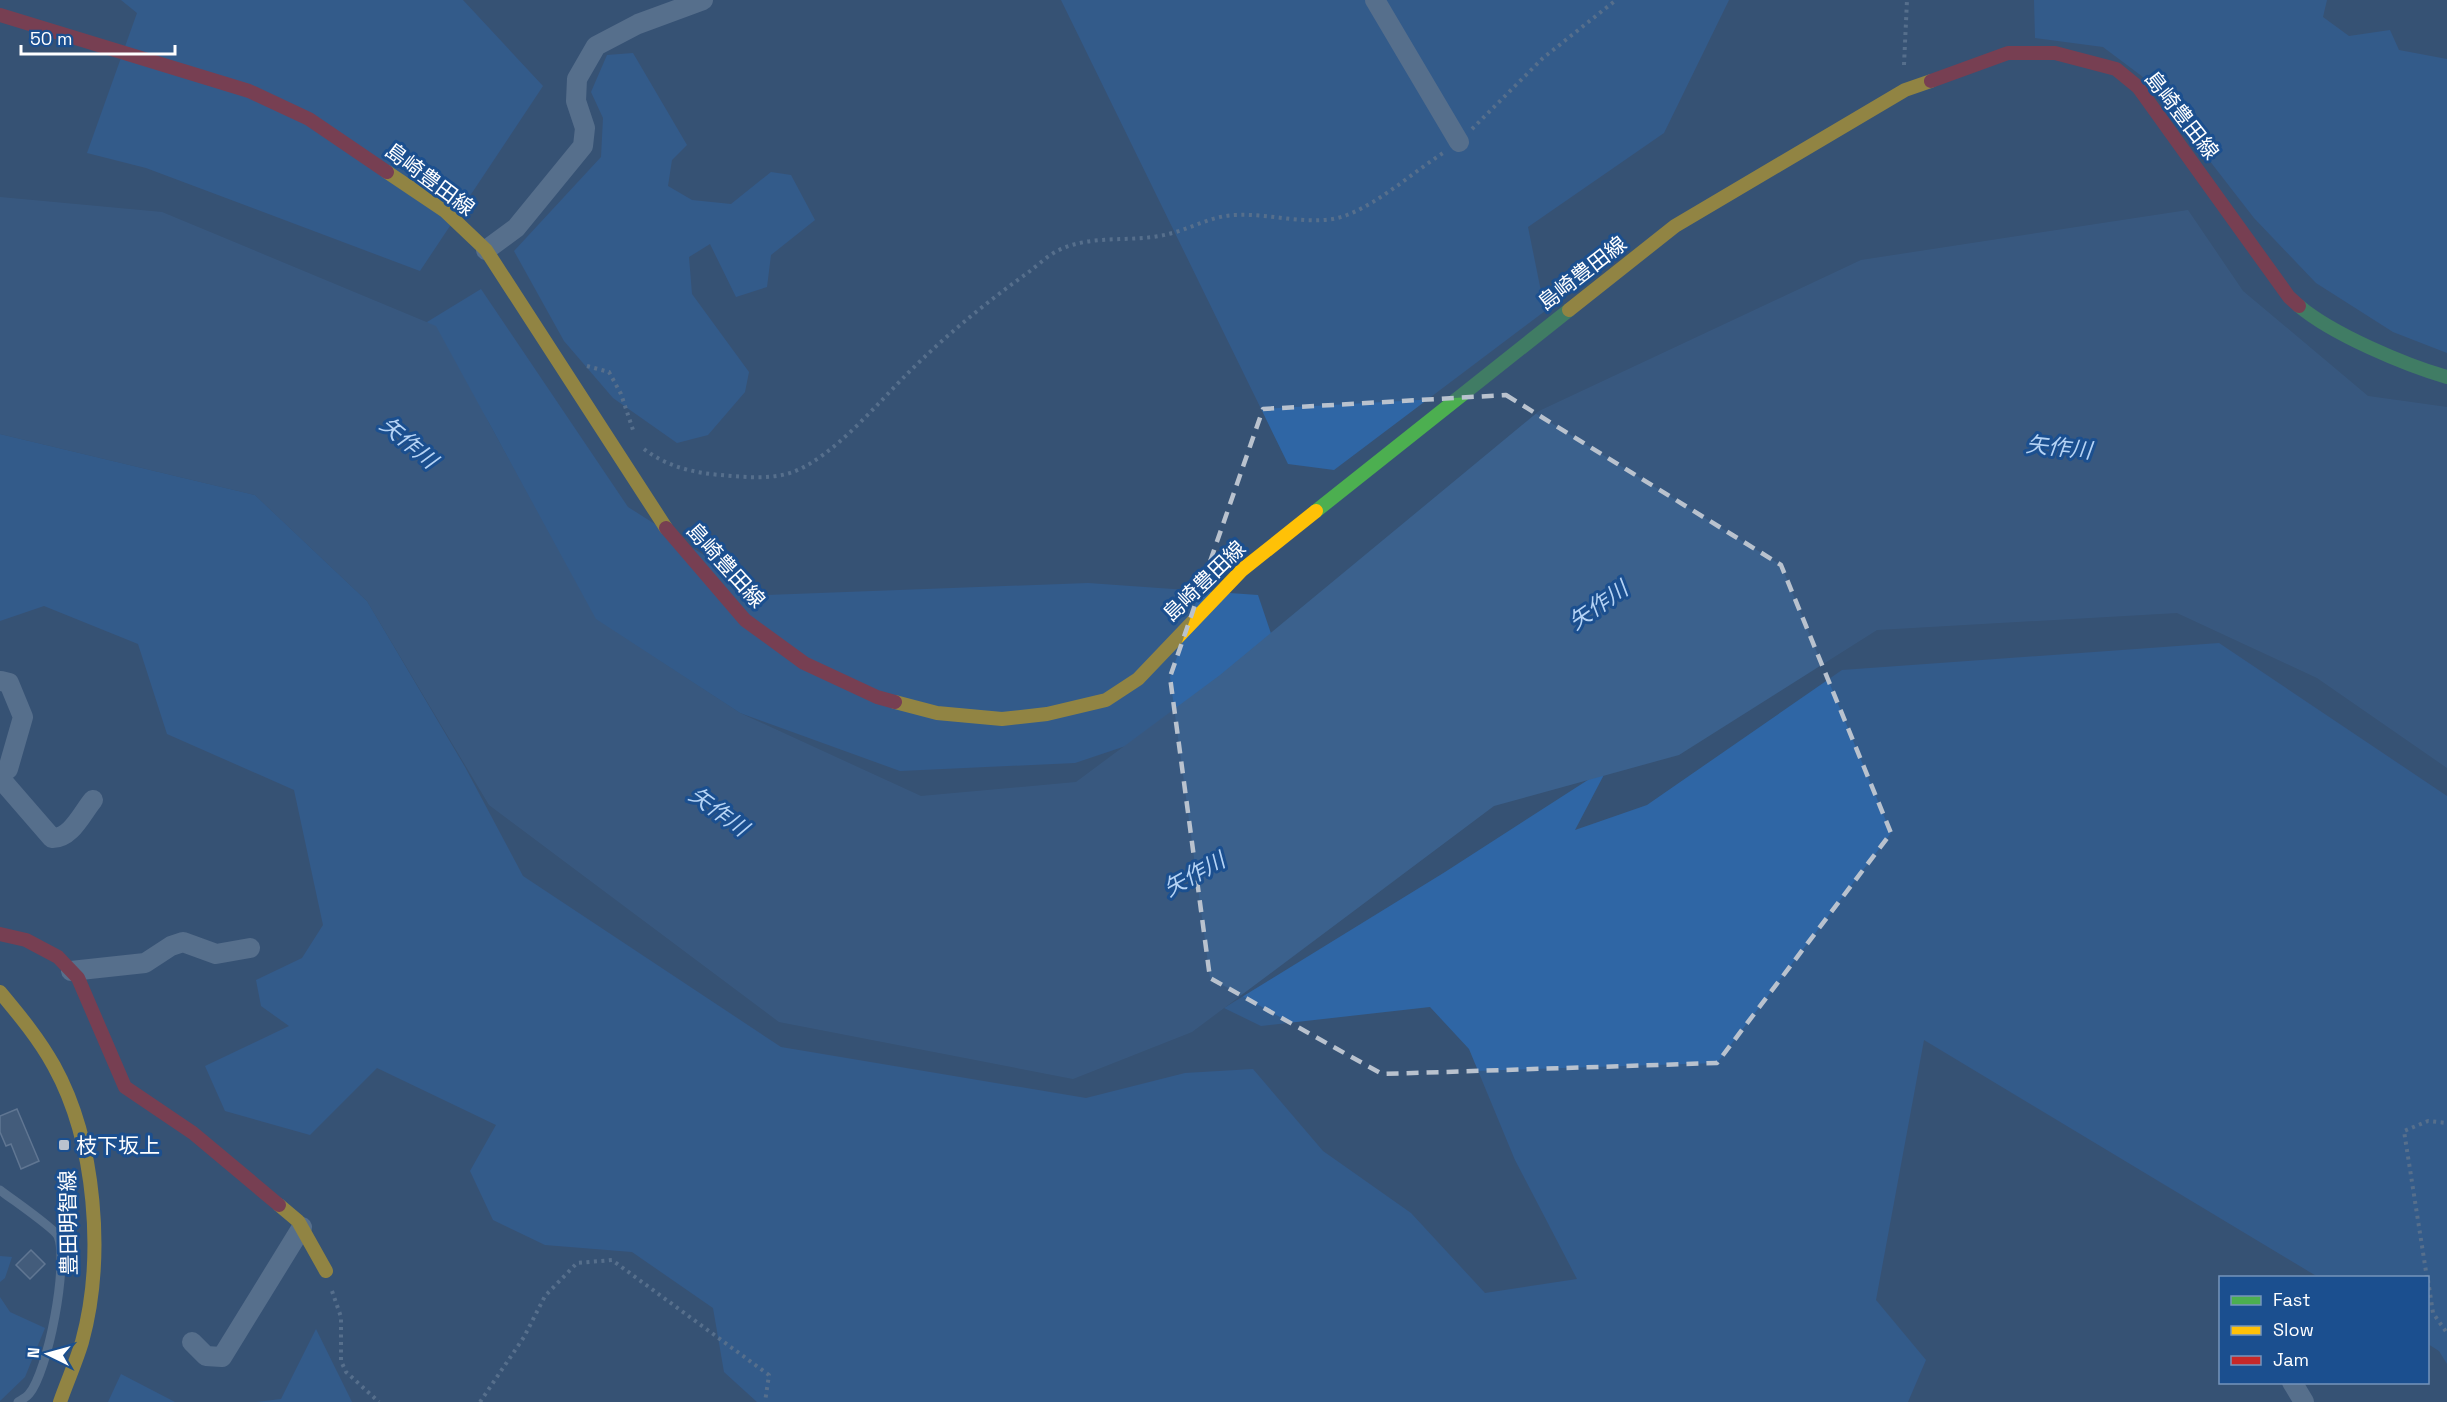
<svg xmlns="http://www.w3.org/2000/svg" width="2447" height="1402" viewBox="0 0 2447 1402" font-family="'Space Grotesk','Noto Sans JP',sans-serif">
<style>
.green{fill:#2f66a5}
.water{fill:#3b618d}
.building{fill:#526984;stroke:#92a2b6;stroke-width:1.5}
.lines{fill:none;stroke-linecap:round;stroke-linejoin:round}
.path{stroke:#7d92a8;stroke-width:4;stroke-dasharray:3 4.5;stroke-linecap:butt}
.lane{stroke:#7d92a8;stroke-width:9}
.street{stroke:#7d92a8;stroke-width:20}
.fast{stroke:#4caf50;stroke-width:14}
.slow{stroke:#ffc107;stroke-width:14}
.jam{stroke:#c62828;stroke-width:14}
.marked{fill:none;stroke:#b9c2ce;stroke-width:4.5;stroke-dasharray:12 8;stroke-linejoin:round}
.poi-dot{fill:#b9c2ce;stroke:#1b4f8f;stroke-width:2}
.labels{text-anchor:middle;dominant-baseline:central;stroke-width:6;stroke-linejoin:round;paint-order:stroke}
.street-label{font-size:21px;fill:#fff;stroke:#1b4f8f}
.poi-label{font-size:21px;fill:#fff;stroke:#1b4f8f;text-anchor:start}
.water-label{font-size:22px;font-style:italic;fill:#b5d3f5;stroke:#1b4f8f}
</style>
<rect width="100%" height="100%" fill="#365274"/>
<!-- green -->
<path class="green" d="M 121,0 L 463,0 L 543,86 L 420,271 L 146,168 L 87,153 L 137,13 Z
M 1061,0 L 1729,0 L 1664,133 L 1528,227 L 1545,311 L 1334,470 L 1288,464 Z
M 2034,0 L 2327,0 L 2323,17 L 2349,36 L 2390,30 L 2399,50 L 2447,59 L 2447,353 L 2393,332 L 2316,283 L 2254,218 L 2147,80 L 2103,47 L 2035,38 Z
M 633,53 L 687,145 L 672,160 L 668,186 L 692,200 L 731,204 L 771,172 L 791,175 L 815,220 L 771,255 L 767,287 L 736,297 L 710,244 L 689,257 L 692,294 L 749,372 L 745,392 L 708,435 L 677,443 L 613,398 L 564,341 L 514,251 L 601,157 L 603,118 L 591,92 L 607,55 Z
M 481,289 L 628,507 L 767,595 L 1088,583 L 1258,595 L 1285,675 L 1227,712 L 1075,763 L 900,771 L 740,713 L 595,619 L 489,423 L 427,322 Z
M 0,434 L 255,495 L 367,601 L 465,767 L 523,876 L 781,1047 L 1086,1098 L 1185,1073 L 1253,1069 L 1323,1151 L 1411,1213 L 1485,1293 L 1577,1279 L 1515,1160 L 1469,1049 L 1430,1007 L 1261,1026 L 1224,1008 L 1445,872 L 1608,767 L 1575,830 L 1647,805 L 1842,670 L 2219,643 L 2447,796 L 2447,1364 L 2439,1351 L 2428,1344 L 2428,1278 L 2318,1277 L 1924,1040 L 1876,1300 L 1926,1360 L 1908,1402 L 757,1402 L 724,1372 L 713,1308 L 632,1252 L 545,1245 L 493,1220 L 470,1171 L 496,1125 L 377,1068 L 310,1135 L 225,1111 L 205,1066 L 289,1026 L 261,1006 L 256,980 L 302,958 L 323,925 L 294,790 L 167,734 L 138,644 L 44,606 L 0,621 Z
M 0,1256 L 12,1257 L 5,1278 L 0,1282 Z
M 0,1297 L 10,1312 L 45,1328 L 25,1377 L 0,1401 Z
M 316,1329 L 352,1402 L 256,1402 L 281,1399 Z
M 121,1374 L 175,1402 L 108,1402 Z"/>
<!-- water -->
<path class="water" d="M 0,197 L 162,212 L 436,326 L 596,619 L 740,713 L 921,796 L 1076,782 L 1220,675 L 1539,411 L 1861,260 L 2188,210 L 2243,291 L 2368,396 L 2447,407 L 2447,768 L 2317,678 L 2177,613 L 1877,630 L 1679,755 L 1494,806 L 1192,1032 L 1073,1079 L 779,1022 L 489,805 L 367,601 L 255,495 L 0,434 Z"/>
<!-- building -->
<path class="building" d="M 17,1109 L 39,1161 L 21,1169 L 11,1144 L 6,1146 L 0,1132 L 0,1116 Z
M 31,1250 L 45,1264 L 30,1279 L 16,1265 Z"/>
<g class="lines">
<!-- path -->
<path class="path" d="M 1904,65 L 1907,0
M 1472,129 L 1543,58 L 1616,0
M 587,366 L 609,372 L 621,394 L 634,433
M 644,449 C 666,466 693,473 721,475 C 745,477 770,480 793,472 C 833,457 877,404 907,374 C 944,337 984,304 1026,274 C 1037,266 1048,255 1059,250 C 1094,233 1136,244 1172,233 C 1195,227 1213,215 1238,215 C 1272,213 1314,228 1347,215 C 1382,201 1412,173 1443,153
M 2427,1278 L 2404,1131 L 2428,1121 L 2447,1123
M 2428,1280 L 2433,1313 L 2447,1333
M 332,1291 L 341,1317 L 341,1361 L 346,1372 L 379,1402
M 480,1402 L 524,1337 L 545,1296 L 577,1263 L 612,1260 L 769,1375 L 765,1402"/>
<!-- lane -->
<path class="lane" d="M 0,1190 C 10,1198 54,1228 58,1236 C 69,1263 48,1372 29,1394 C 27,1397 21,1400 18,1402"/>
<!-- street -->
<path class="street" d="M 1375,0 L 1459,142
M 486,250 L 516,228 L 583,146 L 585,128 L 576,101 L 577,79 L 596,46 L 638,24 L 703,0
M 0,775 L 8,769 L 23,717 L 9,683 L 1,681
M 0,778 L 52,838 C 71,839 82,813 93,800
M 71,971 L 145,963 L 171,946 L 183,942 L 216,954 L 250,948
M 192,1342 L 206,1356 L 222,1357 L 302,1227
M 2292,1382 L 2304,1402"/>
<!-- fast -->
<path class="fast" d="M 2299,306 C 2332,334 2405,365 2447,377
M 1316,511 L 1569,310"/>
<!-- slow -->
<path class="slow" d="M 387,172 L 445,211 L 486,250 L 666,528
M 1569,310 L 1675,226 L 1905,90 L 1931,81
M 895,702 L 937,713 L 1002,719 L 1047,714 L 1106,700 L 1138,679 L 1242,570 L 1316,511
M 0,992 C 20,1016 39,1039 54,1066 C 96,1142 105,1258 82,1342 C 76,1362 67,1382 60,1402
M 279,1205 L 298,1221 L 326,1271"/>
<!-- jam -->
<path class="jam" d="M 0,15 L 249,91 L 309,119 L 387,172
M 1931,81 L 2008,53 L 2055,53 L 2116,69 L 2138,87 L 2289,297 L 2299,306
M 666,528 L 745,620 L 804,663 L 877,697 L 895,702
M 0,934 L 26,940 L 58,957 L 78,978 L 125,1087 L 193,1133 L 279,1205"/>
</g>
<!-- marked area -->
<path d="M0 0H2447V1402H0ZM 1506,395 L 1781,565 L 1891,833 L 1717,1063 L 1382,1074 L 1210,978 L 1170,677 L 1263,409 Z" fill="#365274" fill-opacity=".55" fill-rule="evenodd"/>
<path class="marked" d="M 1506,395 L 1781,565 L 1891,833 L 1717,1063 L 1382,1074 L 1210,978 L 1170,677 L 1263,409 Z"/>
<!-- markers -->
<rect class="poi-dot" x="58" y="1139" width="12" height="12" rx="3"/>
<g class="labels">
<!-- street labels -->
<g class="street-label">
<text transform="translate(2182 115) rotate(52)">島崎豊田線</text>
<text transform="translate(430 179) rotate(37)">島崎豊田線</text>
<text transform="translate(1582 273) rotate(-38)">島崎豊田線</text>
<text transform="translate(726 565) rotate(48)">島崎豊田線</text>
<text transform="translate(1204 581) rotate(-44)">島崎豊田線</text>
<text transform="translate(68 1223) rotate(-91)">豊田明智線</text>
</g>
<!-- poi labels -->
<g class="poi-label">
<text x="76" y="1145">枝下坂上</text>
</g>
<!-- water labels -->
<g class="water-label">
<text transform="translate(409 442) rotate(40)">矢作川</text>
<text transform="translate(2059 447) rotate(6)">矢作川</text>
<text transform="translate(1598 605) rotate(-35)">矢作川</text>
<text transform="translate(719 811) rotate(36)">矢作川</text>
<text transform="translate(1194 874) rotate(-29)">矢作川</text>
</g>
</g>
<!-- legend -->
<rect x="2219" y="1276" width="210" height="108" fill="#1b4f8f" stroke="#7695bc" stroke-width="1.5"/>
<rect x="2231" y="1296" width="30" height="9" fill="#4caf50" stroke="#7695bc" stroke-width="1.5"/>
<text x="2273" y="1306" font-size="18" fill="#ffffff">Fast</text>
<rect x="2231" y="1326" width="30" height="9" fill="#ffc107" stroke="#7695bc" stroke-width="1.5"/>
<text x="2273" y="1336" font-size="18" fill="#ffffff">Slow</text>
<rect x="2231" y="1356" width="30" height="9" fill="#c62828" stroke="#7695bc" stroke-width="1.5"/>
<text x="2273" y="1366" font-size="18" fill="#ffffff">Jam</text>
<!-- north arrow -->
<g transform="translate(48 1354) rotate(275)" stroke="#1b4f8f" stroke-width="4.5" paint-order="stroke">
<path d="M0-4.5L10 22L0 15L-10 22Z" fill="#ffffff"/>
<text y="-9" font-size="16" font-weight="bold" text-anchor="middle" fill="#ffffff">N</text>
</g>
<!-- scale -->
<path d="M21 45v9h154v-9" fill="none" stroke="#ffffff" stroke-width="3"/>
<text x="30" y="45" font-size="18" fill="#ffffff" stroke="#1b4f8f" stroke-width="4.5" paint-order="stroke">50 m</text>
</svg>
